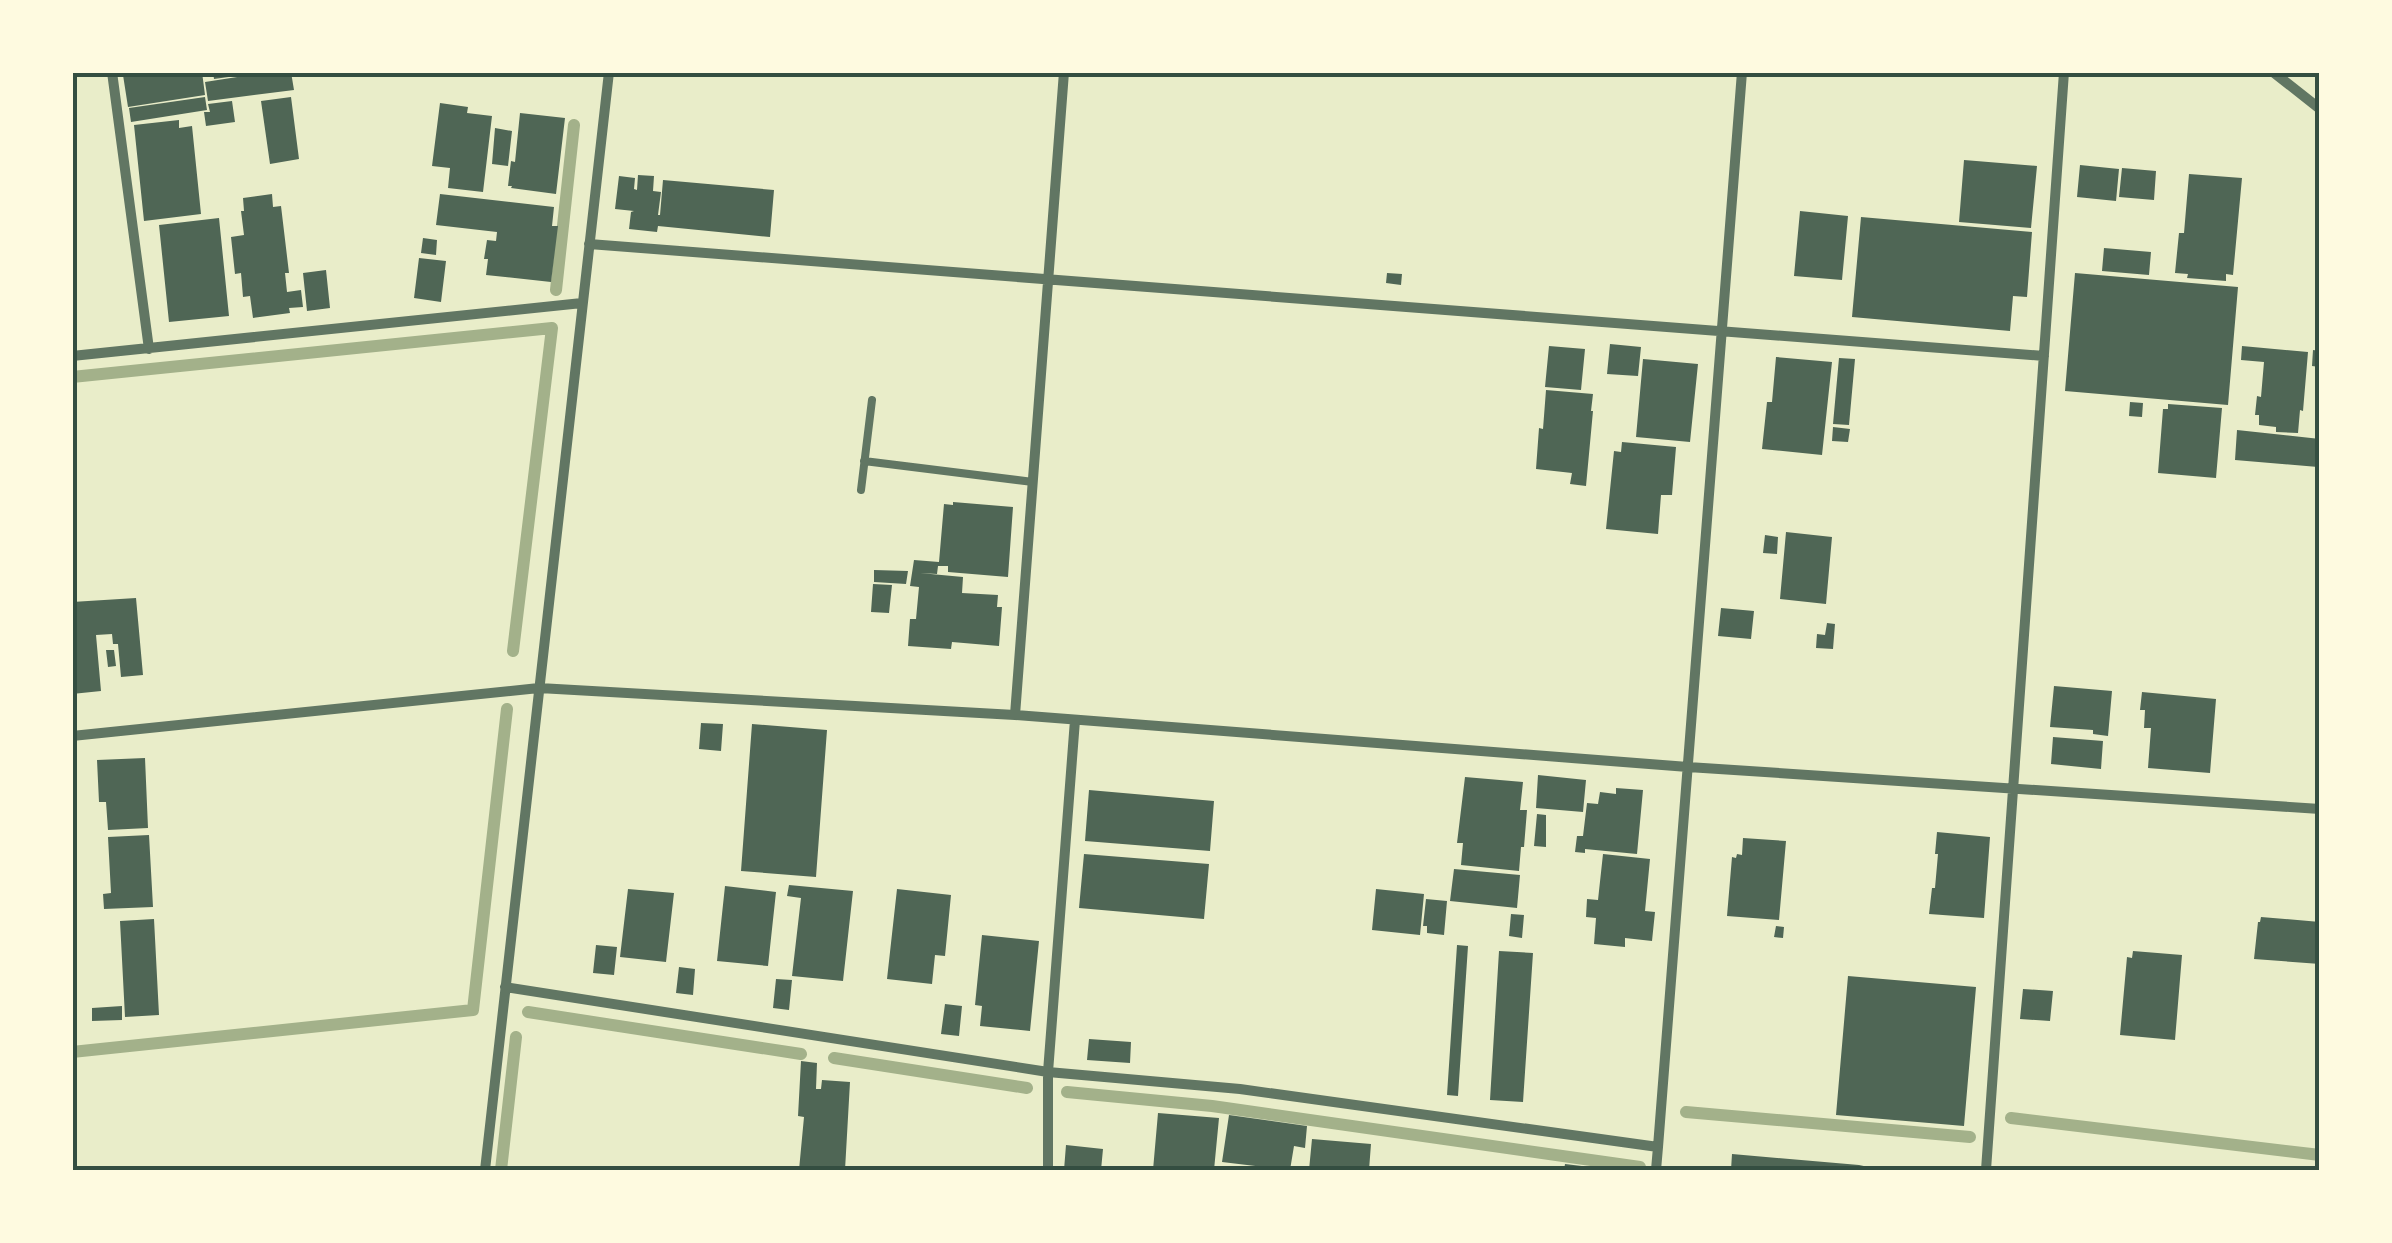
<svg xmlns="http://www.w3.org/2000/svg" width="2392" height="1243" viewBox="0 0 2392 1243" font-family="Roboto,sans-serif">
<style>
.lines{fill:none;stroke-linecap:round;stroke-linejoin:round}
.stream{stroke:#a3b18a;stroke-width:12}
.building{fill:#4f6655}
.service{stroke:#617663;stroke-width:8}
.minor{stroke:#617663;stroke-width:10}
.neatline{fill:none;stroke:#344e41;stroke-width:4}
</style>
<rect width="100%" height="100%" fill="#e9edc9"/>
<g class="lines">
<!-- stream -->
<path class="stream" d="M 556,290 L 574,125
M 72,377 L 552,328 L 513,651
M 528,1012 L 801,1054
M 72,1052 L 473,1010 L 507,709
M 834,1058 L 1027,1088
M 1067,1092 L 1212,1106 L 1640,1167
M 1686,1112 L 1970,1137
M 2011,1118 L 2320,1155
M 501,1170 L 516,1037"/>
</g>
<!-- building -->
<path class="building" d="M 140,72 L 202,72 L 205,95 L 128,107 L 123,75 Z
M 213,72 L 243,72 L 243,75 L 214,79 Z
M 249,72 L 291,72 L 294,90 L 208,101 L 205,82 L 250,75 Z
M 205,97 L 207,110 L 131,122 L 129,108 Z
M 291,97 L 299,159 L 270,164 L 261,101 Z
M 232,101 L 235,122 L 206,126 L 204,112 L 210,112 L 208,104 Z
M 440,103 L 468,107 L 467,113 L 492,116 L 483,192 L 448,188 L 450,168 L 432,166 Z
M 520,113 L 565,118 L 556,194 L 511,188 L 512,186 L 508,186 L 511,161 L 515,162 Z
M 179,120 L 179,128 L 192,126 L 201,214 L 144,221 L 134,125 Z
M 495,128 L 512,131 L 508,166 L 492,164 Z
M 1964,160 L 2037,166 L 2031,228 L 1959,222 Z
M 2080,165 L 2119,169 L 2116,201 L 2077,197 Z
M 2122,168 L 2156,171 L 2154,200 L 2119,197 Z
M 2189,174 L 2242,178 L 2233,275 L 2226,274 L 2226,281 L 2187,278 L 2188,274 L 2175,273 L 2179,233 L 2184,233 Z
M 638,175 L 654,176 L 653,191 L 661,192 L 658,215 L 660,215 L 663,180 L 774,190 L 770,237 L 658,226 L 657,232 L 629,229 L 631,212 L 634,211 L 615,209 L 619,176 L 635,178 L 634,189 L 637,190 Z
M 272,194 L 273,207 L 281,206 L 289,273 L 285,273 L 287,292 L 301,290 L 303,307 L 289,308 L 290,313 L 253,318 L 250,296 L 243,297 L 241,273 L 235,274 L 231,237 L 244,235 L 241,211 L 244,211 L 243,198 Z
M 440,194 L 554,207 L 552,226 L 558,226 L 551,282 L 486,275 L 488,259 L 484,259 L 487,240 L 496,241 L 497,232 L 436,225 Z
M 1800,211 L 1848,216 L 1842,280 L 1794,276 Z
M 1861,217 L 2032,232 L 2027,297 L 2013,296 L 2010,331 L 1852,317 Z
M 219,218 L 229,316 L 169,322 L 159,225 Z
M 423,238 L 437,240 L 436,255 L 421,253 Z
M 2104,248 L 2151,252 L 2149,275 L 2102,271 Z
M 419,258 L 446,261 L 441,302 L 414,298 Z
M 326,270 L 330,308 L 307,311 L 303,273 Z
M 1387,273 L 1402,274 L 1401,285 L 1386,283 Z
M 2075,273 L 2238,287 L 2228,405 L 2065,391 Z
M 1610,344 L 1641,347 L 1638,376 L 1607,374 Z
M 1549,346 L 1585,349 L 1581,390 L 1545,387 Z
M 2242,346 L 2308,352 L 2303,411 L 2300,410 L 2298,433 L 2276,432 L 2276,427 L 2259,425 L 2259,415 L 2255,415 L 2257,396 L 2261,397 L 2264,362 L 2241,360 Z
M 2313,350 L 2320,351 L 2320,367 L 2312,366 Z
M 1776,357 L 1832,362 L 1822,455 L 1762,449 L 1767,402 L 1772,402 Z
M 1839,358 L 1855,359 L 1849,425 L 1833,424 Z
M 1643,359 L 1698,364 L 1690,442 L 1636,437 Z
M 1546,390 L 1593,394 L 1591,411 L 1593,411 L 1586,486 L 1570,484 L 1572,473 L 1536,469 L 1539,428 L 1543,429 Z
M 2130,402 L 2143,403 L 2142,417 L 2129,416 Z
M 2168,404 L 2222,408 L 2216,478 L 2158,473 L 2163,409 L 2168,409 Z
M 1833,427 L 1850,429 L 1848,442 L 1832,441 Z
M 2237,430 L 2320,439 L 2318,467 L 2235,460 Z
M 1622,442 L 1676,447 L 1672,495 L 1661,495 L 1658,534 L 1606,529 L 1614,451 L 1621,452 Z
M 953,502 L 1013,507 L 1008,577 L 948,572 L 948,566 L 938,566 L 937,574 L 920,573 L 963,577 L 962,593 L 998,595 L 997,607 L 1002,607 L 999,646 L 952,642 L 951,649 L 908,646 L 910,619 L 916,619 L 919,587 L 910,586 L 914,560 L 939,562 L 944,504 L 953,505 Z
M 1786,532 L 1832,537 L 1826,604 L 1780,599 Z
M 1765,535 L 1778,537 L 1777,554 L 1763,553 Z
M 874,570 L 908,571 L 906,584 L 874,582 Z
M 873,584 L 892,585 L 889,613 L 871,612 Z
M 136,598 L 143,675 L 121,677 L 118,644 L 113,644 L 112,634 L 96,635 L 101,691 L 72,694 L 72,602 Z
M 1721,608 L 1754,611 L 1751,639 L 1718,636 Z
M 1827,623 L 1835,624 L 1833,649 L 1816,648 L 1817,634 L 1825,635 Z
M 106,650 L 114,650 L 116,666 L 108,667 Z
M 2054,686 L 2112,691 L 2108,736 L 2093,734 L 2093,730 L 2050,727 Z
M 2142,692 L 2216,699 L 2210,773 L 2148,768 L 2151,728 L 2144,728 L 2145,710 L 2140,710 Z
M 701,723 L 723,724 L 721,751 L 699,749 Z
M 752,724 L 827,730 L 816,877 L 741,871 Z
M 2053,737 L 2103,741 L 2101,769 L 2051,764 Z
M 145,758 L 148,828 L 108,830 L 106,802 L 99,802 L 97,760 Z
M 1538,775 L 1586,780 L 1583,812 L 1536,808 Z
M 1465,777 L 1523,782 L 1520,810 L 1527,810 L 1524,847 L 1521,847 L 1519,871 L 1461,865 L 1463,843 L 1457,843 Z
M 1616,788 L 1643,790 L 1637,854 L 1585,849 L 1585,853 L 1575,852 L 1577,836 L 1583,836 L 1587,803 L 1598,804 L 1600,792 L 1616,794 Z
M 1089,790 L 1214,801 L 1210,851 L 1085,841 Z
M 1537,814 L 1546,815 L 1546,847 L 1534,846 Z
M 1937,832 L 1990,837 L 1984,918 L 1929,914 L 1932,888 L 1935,888 L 1938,854 L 1935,854 Z
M 149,835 L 153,907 L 104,909 L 103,894 L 111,893 L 108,837 Z
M 1743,838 L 1786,841 L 1779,920 L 1727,916 L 1732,857 L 1736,858 L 1737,854 L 1742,855 Z
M 1084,854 L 1209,864 L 1204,919 L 1079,908 Z
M 1603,854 L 1650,859 L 1645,911 L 1655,912 L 1652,941 L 1625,938 L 1625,947 L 1594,944 L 1596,918 L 1586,917 L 1587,899 L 1598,900 Z
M 1454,869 L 1520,875 L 1517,908 L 1450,901 Z
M 789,885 L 853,891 L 843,981 L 792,976 L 801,898 L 787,896 Z
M 725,886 L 776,892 L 768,966 L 717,961 Z
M 628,889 L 674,893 L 666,962 L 620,957 Z
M 897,889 L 951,895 L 945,956 L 935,955 L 932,984 L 887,979 Z
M 1376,889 L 1424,894 L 1420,935 L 1372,930 Z
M 1426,899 L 1447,901 L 1444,935 L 1427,933 L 1427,926 L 1423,926 Z
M 1511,914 L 1524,915 L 1522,938 L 1509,936 Z
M 2261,917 L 2320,922 L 2320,964 L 2254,959 L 2258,922 L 2260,922 Z
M 154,919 L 159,1015 L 125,1017 L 120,921 Z
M 1776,926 L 1784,927 L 1783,938 L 1774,937 Z
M 982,935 L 1039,941 L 1030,1031 L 980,1026 L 982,1006 L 975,1005 Z
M 596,945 L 617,947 L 614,975 L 593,973 Z
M 1457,945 L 1468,946 L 1458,1096 L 1447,1095 Z
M 1499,951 L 1533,953 L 1523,1102 L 1490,1100 Z
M 2133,951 L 2182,955 L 2175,1040 L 2120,1035 L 2127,957 L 2132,958 Z
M 679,967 L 695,969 L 693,995 L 676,993 Z
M 1848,976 L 1976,987 L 1964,1126 L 1836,1115 Z
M 776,979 L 792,980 L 789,1010 L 773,1008 Z
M 2023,989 L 2053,991 L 2050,1021 L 2020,1019 Z
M 945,1004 L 962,1006 L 959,1036 L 941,1034 Z
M 122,1006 L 122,1020 L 92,1021 L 92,1008 Z
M 1089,1039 L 1131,1042 L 1130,1063 L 1087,1060 Z
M 801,1061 L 817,1063 L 816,1089 L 821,1089 L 822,1080 L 850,1082 L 845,1170 L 799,1170 L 804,1117 L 798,1116 Z
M 1158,1113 L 1219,1118 L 1214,1170 L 1153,1170 Z
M 1229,1115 L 1307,1126 L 1305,1148 L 1294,1146 L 1290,1170 L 1222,1162 Z
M 1312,1139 L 1371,1144 L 1369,1170 L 1309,1170 Z
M 1066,1145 L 1103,1149 L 1101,1170 L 1064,1170 Z
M 1732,1154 L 1859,1165 L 1873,1168 L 1873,1170 L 1731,1170 Z
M 1565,1164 L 1598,1168 L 1598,1170 L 1564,1170 Z"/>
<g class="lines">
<!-- service -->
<path class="service" d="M 864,461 L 1033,482
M 861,490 L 872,400"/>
<!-- minor -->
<path class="minor" d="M 112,72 L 149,349
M 2273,72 L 2320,109
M 589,244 L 2044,356
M 72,356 L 582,303
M 1015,715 L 1064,72
M 72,736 L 539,688 L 1015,715 L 1688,767 L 2320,809
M 505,987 L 1048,1072 L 1240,1089 L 1658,1147 L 1742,72
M 485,1170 L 609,72
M 1048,1170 L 1048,1072 L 1075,720
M 1656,1170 L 1658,1147
M 1986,1170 L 2064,72"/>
</g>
<!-- border -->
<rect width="2392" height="1243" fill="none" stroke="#fefae0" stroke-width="150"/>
<rect x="75" y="75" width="2242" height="1093" class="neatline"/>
</svg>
